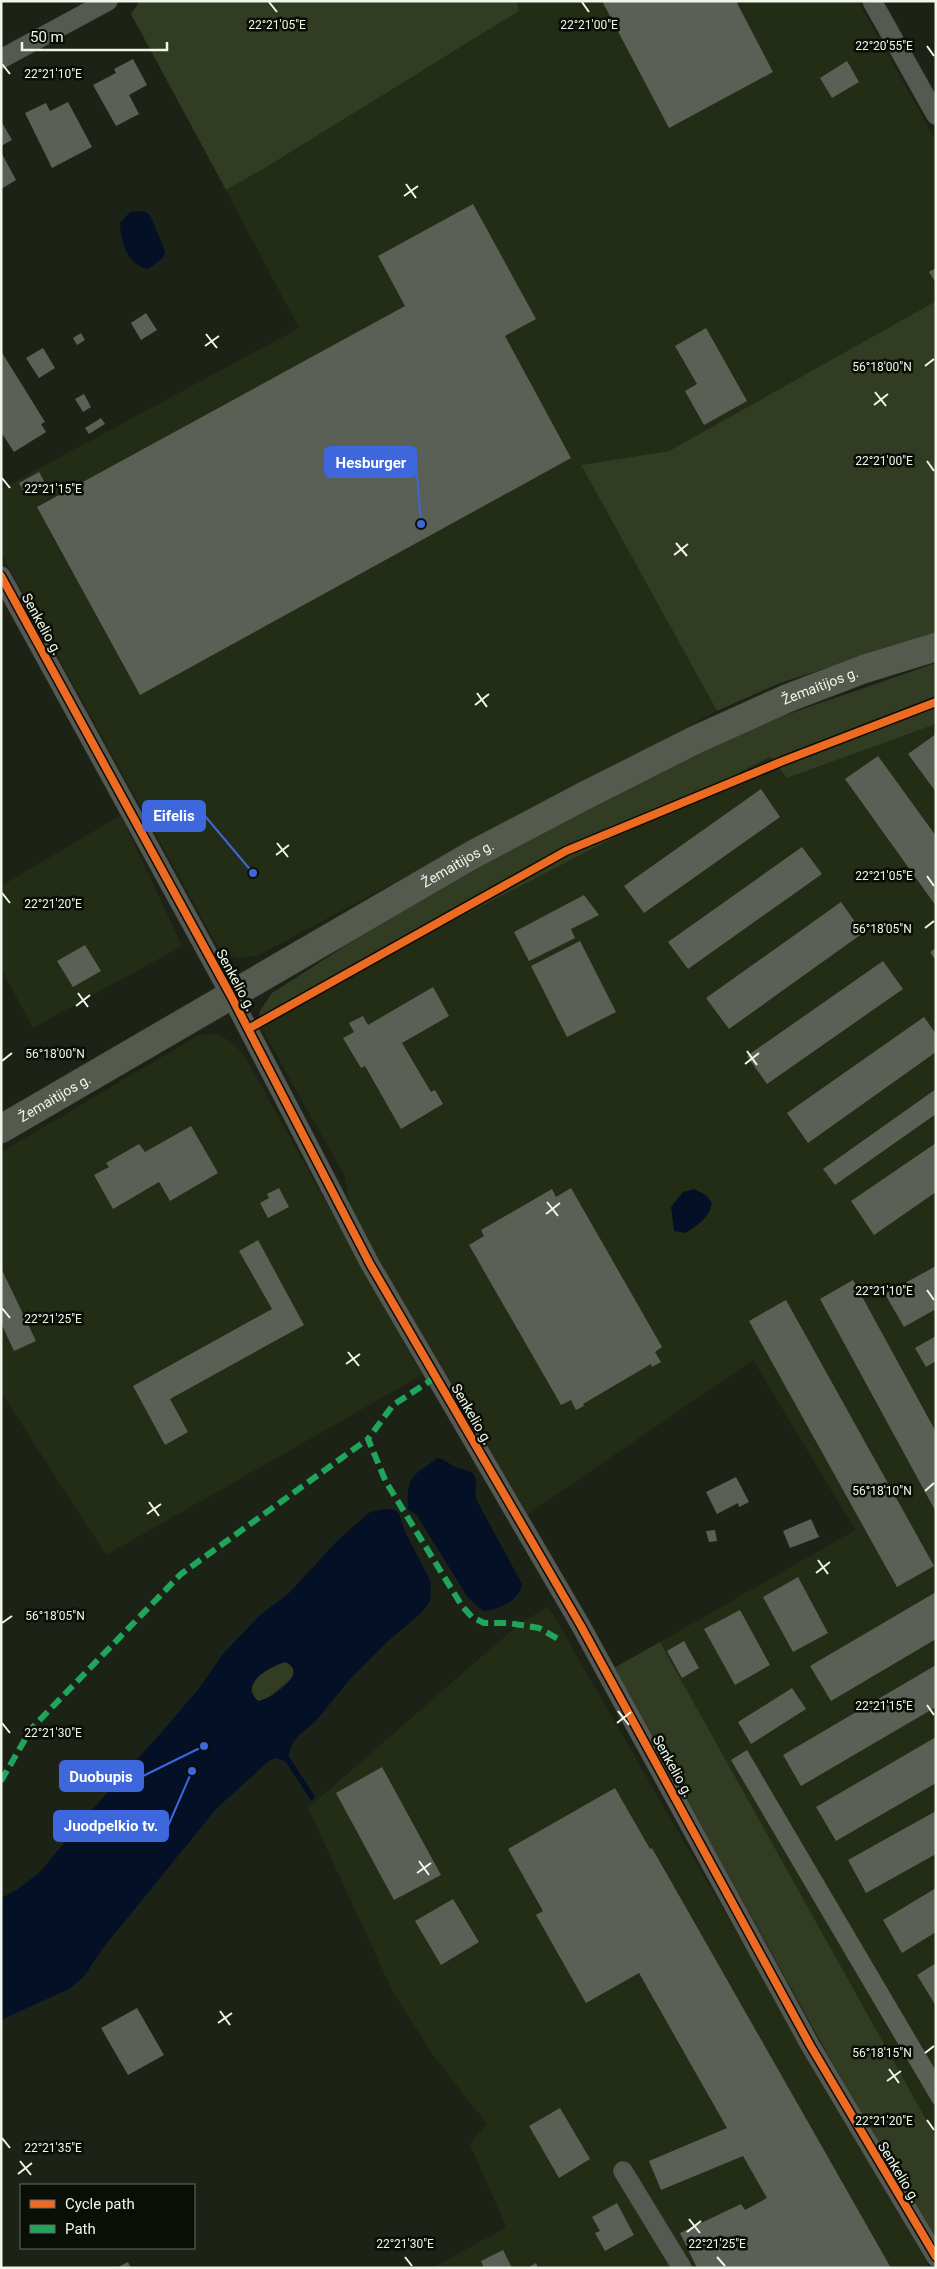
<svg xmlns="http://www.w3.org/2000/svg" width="937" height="2269" viewBox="0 0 937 2269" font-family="Roboto,sans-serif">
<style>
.built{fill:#232c15}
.green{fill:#313c22}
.water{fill:#031026;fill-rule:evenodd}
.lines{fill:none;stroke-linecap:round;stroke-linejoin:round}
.stream{stroke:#031026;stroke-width:5.5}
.building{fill:#5b6056}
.minor-casing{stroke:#3b3f35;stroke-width:20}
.primary-casing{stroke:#3b3f35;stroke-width:29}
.minor{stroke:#565952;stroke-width:19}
.primary{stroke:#555a4f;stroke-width:28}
.quiet{stroke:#20a55d;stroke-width:6;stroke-dasharray:12 6;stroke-linecap:butt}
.cycleway-casing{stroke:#0a0e06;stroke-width:11}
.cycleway{stroke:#ed6a23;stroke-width:8}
.ticks{fill:none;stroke:#f0f6e9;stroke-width:2}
.labels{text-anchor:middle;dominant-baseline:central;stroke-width:5;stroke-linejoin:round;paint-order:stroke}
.street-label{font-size:14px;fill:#f0f6e9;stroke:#0a0e06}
.ticks-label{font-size:12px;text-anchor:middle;fill:#f0f6e9;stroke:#0a0e06;stroke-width:5;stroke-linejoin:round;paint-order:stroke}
.leader{fill:none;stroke:#3d67db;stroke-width:2}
.callout-dot{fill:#3d67db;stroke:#0a0e06;stroke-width:2}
.callout{fill:#3d67db;stroke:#3d67db;stroke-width:2}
.callout-label{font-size:15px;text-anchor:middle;font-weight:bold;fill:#fff}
</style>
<rect width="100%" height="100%" fill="#1d2217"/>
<!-- built -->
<path class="built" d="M 517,1 L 858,1 L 936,141 L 936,301 L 669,451 L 581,465 L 717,711 L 257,956 L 238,958 L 225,953 L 215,942 L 1,553 L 1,489 L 299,328 L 226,190 L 265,168 L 519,11 Z
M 936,724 L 936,2137 L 660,1642 L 855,1530 L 753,1360 L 528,1514 L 396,1293 L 351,1207 L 344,1175 L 258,1022 L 770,757 L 787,778 Z
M 121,815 L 182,946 L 33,1028 L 1,968 L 1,886 Z
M 212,1034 L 223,1037 L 235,1045 L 246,1058 L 422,1375 L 106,1555 L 1,1392 L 1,1152 L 197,1036 Z
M 548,1606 L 930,2268 L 433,2268 L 506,2227 L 470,2144 L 487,2124 L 433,2055 L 394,1994 L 308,1808 L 517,1626 Z"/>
<!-- green -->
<path class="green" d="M 140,1 L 517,1 L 519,11 L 265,168 L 226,190 L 131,14 Z
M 936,301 L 936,633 L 780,683 L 717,711 L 581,465 L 669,451 Z
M 936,663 L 936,724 L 787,778 L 770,757 L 258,1022 L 260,1011 L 272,993 L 424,895 L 646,778 L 777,718 Z
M 660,1642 L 936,2137 L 936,2242 L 833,2064 L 614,1668 Z
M 285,1662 L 293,1665 L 295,1669 L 293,1677 L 266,1700 L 258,1701 C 238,1683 271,1666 285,1662 Z"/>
<!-- water -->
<path class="water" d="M 144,211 L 150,215 L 165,251 L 163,258 L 148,269 C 127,265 121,242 120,223 L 130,212 Z
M 694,1189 L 706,1195 L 712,1203 C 709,1218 698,1225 685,1233 L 674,1231 L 671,1207 L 683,1192 Z
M 438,1458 C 445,1460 449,1464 456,1467 C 464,1471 476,1469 476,1482 C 476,1490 474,1492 477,1501 L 522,1584 C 519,1602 499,1609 483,1611 L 467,1596 L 416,1514 L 408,1510 C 407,1475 411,1477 438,1458 Z
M 386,1509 L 395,1510 L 399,1514 L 406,1534 L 431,1582 L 430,1602 L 420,1614 L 388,1641 L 351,1678 L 315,1722 L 298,1736 L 291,1746 L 288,1760 L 284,1761 L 277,1758 L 270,1760 L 216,1809 L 103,1948 L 85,1975 L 71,1988 L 1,2020 L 1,1898 L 17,1890 L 40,1872 L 82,1821 L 162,1732 L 200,1687 L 223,1654 L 259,1616 L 289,1593 L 339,1539 L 370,1512 ZM 285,1662 C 311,1673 270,1700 258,1701 C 238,1683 271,1666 285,1662 Z"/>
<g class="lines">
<!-- stream -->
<path class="stream" d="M 288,1760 L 312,1797"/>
</g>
<!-- building -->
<path class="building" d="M 602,1 L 736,1 L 773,72 L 669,128 Z
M 133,59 L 147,85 L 129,95 L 139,114 L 116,126 L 93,85 L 116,73 L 114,69 Z
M 847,61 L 859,82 L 832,98 L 820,78 Z
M 68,102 L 92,147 L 52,168 L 25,113 L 46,103 L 50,111 Z
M 1,121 L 12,140 L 1,146 Z
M 1,152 L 16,180 L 1,189 Z
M 473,204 L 536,319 L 505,336 L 571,458 L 140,695 L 37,507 L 405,306 L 378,256 Z
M 936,268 L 936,283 L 929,272 Z
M 146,313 L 157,330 L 141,340 L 131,323 Z
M 706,328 L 747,401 L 704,425 L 685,391 L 697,384 L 675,346 Z
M 81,333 L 85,340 L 77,345 L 73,338 Z
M 43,348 L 55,368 L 39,378 L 26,358 Z
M 1,351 L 45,422 L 41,424 L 46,432 L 14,452 L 1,432 Z
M 84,394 L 91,407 L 83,412 L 75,399 Z
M 101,418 L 105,424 L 89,434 L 85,428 Z
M 39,472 L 44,481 L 24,492 L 19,483 Z
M 936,734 L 936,792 L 908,754 Z
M 878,756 L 936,836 L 936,906 L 845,779 Z
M 761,789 L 780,817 L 644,913 L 624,886 Z
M 802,847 L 822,874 L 688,969 L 668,942 Z
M 584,895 L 599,915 L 571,929 L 575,938 L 529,961 L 514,932 Z
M 841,902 L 863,933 L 729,1029 L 706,998 Z
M 580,941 L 616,1012 L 567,1037 L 531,966 Z
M 85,945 L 101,971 L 73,987 L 57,961 Z
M 936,948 L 936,961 L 930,952 Z
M 883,961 L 903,989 L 767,1084 L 747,1056 Z
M 433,987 L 449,1016 L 402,1043 L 431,1092 L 435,1090 L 443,1104 L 401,1129 L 365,1066 L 361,1068 L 343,1038 L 354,1032 L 349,1023 L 363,1016 L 368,1025 Z
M 924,1017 L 936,1034 L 936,1052 L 808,1143 L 787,1113 Z
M 936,1089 L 936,1114 L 835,1185 L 823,1169 Z
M 191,1126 L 218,1173 L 170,1201 L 159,1182 L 113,1209 L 94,1175 L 109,1167 L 106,1163 L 139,1144 L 145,1152 Z
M 936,1143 L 936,1192 L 874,1235 L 851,1201 Z
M 279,1188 L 289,1207 L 268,1218 L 260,1203 L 269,1198 L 267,1194 Z
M 571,1188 L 662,1347 L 655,1352 L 661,1362 L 652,1367 L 651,1364 L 583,1404 L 584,1406 L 576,1410 L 571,1400 L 561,1405 L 469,1245 L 484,1236 L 481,1230 L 552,1189 L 556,1197 Z
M 258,1240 L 304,1325 L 170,1399 L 188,1432 L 165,1445 L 133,1386 L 272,1309 L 239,1251 Z
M 936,1266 L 936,1309 L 904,1327 L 885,1294 Z
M 1,1268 L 36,1341 L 14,1351 L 1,1323 Z
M 853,1280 L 936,1432 L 936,1512 L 820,1299 Z
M 786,1300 L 934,1566 L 897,1587 L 749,1321 Z
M 936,1336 L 936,1361 L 926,1367 L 915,1348 Z
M 736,1477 L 749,1502 L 739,1507 L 738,1503 L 717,1514 L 706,1492 Z
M 811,1519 L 819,1537 L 790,1548 L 783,1531 Z
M 715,1530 L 717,1541 L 709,1542 L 706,1531 Z
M 798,1577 L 828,1633 L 793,1652 L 763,1597 Z
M 936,1592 L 936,1639 L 831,1701 L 810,1666 Z
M 740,1610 L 770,1665 L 735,1685 L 704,1629 Z
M 684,1641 L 699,1668 L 682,1678 L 667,1651 Z
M 936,1665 L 936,1707 L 801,1786 L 783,1755 Z
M 792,1688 L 806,1709 L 751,1744 L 738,1722 Z
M 936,1737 L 936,1783 L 836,1841 L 816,1807 Z
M 747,1750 L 936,2071 L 936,2103 L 934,2105 L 731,1760 Z
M 382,1767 L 441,1875 L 394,1900 L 336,1793 Z
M 615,1788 L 650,1849 L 652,1848 L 891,2268 L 697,2268 L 680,2233 L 741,2204 L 745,2210 L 767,2198 L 743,2156 L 661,2190 L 649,2161 L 727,2128 L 639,1973 L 586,2003 L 536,1915 L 543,1911 L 508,1849 Z
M 936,1811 L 936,1854 L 866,1893 L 848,1860 Z
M 936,1888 L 936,1932 L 902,1953 L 883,1920 Z
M 453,1899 L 479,1942 L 441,1965 L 415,1921 Z
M 936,1963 L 936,2006 L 917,1975 Z
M 137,2008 L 164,2055 L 128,2075 L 101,2028 Z
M 560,2108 L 590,2159 L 559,2178 L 529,2126 Z
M 617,2203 L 634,2235 L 605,2251 L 595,2233 L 600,2231 L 592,2217 Z
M 503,2250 L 512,2268 L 484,2268 L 481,2261 Z
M 128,2262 L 131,2268 L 116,2268 Z
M 536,2263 L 538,2268 L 527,2268 Z"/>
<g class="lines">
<defs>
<path id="minor" d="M 872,1 L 936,115
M 1,59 L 108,1
M 1,576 L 231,996 L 370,1264 L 581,1626 L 810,2045 L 936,2257
M 623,2171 L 682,2268"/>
<g id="primary">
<path id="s1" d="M 1,1129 L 472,855 L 584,796 L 695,740 L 788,698 L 864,669 L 936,647"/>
</g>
</defs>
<!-- minor casing -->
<use href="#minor" class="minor-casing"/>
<!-- primary casing -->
<use href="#primary" class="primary-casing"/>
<!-- minor -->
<use href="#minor" class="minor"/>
<!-- primary -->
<use href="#primary" class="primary"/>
<!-- quiet -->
<path class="quiet" d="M 436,1377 L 393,1405 L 368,1439 L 386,1482 L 462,1606 L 472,1617 L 484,1623 L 508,1623 L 539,1628 L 560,1640
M 1,1781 L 31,1729 L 181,1574 L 368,1439"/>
<defs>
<path id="cycleway" d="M 1,576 L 231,996 L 370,1264 L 581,1626 L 810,2045 L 936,2257
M 248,1029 L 566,851 L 783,761 L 936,702"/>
</defs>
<!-- cycleway casing -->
<use href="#cycleway" class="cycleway-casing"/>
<!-- cycleway -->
<use href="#cycleway" class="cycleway"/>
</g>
<!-- ticks -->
<path class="ticks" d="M 269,2 L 277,12M 582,2 L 589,12M 927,46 L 934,56M 2,64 L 10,74M 406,184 L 416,198M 404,196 L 418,186M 206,334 L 217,348M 205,346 L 219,336M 925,366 L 934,359M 875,392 L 886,406M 874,405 L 888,394M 927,461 L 934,471M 2,478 L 10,488M 676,543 L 687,556M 674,555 L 688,544M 477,693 L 487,707M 475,705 L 489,694M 277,843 L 288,857M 276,855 L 289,845M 927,876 L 934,886M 2,893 L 10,903M 925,928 L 934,921M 78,993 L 88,1007M 76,1006 L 90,995M 747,1051 L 757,1065M 2,1061 L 12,1053M 745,1064 L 759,1053M 547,1202 L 558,1216M 546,1214 L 560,1203M 927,1290 L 934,1300M 2,1308 L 10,1318M 348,1352 L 359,1366M 346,1364 L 360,1354M 925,1491 L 934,1483M 149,1502 L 159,1516M 147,1514 L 161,1504M 818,1560 L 828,1574M 816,1573 L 830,1562M 2,1623 L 12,1616M 927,1705 L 934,1715M 618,1711 L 629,1725M 2,1723 L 10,1733M 617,1723 L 631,1712M 419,1861 L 429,1875M 417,1873 L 431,1863M 220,2011 L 230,2025M 218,2023 L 232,2013M 925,2053 L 934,2046M 889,2069 L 899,2083M 887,2081 L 901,2071M 927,2120 L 934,2130M 2,2138 L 10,2148M 20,2161 L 31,2175M 18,2174 L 32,2163M 689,2219 L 700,2233M 687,2232 L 701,2221M 405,2257 L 412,2266M 717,2257 L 725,2266"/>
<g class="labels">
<!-- street labels -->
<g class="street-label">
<text transform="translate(42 624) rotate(61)">Senkelio g.</text>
<text stroke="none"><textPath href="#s1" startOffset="932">Žemaitijos g.</textPath></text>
<text stroke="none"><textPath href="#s1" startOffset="528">Žemaitijos g.</textPath></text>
<text transform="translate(236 980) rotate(62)">Senkelio g.</text>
<text stroke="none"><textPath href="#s1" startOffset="62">Žemaitijos g.</textPath></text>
<text transform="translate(472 1414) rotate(60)">Senkelio g.</text>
<text transform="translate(673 1766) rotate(61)">Senkelio g.</text>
<text transform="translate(899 2172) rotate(59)">Senkelio g.</text>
</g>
</g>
<g class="ticks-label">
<text x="277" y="29">22°21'05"E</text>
<text x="589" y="29">22°21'00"E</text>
<text x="884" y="50">22°20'55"E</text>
<text x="53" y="78">22°21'10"E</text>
<text x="882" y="371">56°18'00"N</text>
<text x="884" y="465">22°21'00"E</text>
<text x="53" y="493">22°21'15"E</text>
<text x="884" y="880">22°21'05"E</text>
<text x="53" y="908">22°21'20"E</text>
<text x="882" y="933">56°18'05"N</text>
<text x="55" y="1058">56°18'00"N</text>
<text x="884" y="1295">22°21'10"E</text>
<text x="53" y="1323">22°21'25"E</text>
<text x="882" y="1495">56°18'10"N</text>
<text x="55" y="1620">56°18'05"N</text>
<text x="884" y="1710">22°21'15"E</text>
<text x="53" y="1737">22°21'30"E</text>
<text x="882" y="2057">56°18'15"N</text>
<text x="884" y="2125">22°21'20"E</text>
<text x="53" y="2152">22°21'35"E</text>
<text x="405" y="2248">22°21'30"E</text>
<text x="717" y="2248">22°21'25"E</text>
</g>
<!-- callouts -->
<path class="leader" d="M421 524L416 462M253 873L205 816M204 1746L143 1776M192 1771L168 1826"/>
<g class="callout-dot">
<circle cx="421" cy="524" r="5"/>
<circle cx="253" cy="873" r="5"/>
<circle cx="204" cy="1746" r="5"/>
<circle cx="192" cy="1771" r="5"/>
</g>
<g class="callout">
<rect x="325" y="447" width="91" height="30" rx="5"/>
<rect x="143" y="801" width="62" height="30" rx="5"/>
<rect x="60" y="1761" width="83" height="30" rx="5"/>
<rect x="54" y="1811" width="114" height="30" rx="5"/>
</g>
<g class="callout-label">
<text x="371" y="468">Hesburger</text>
<text x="174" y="821">Eifelis</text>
<text x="101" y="1782">Duobupis</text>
<text x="111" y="1831">Juodpelkio tv.</text>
</g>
<!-- border -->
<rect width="937" height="2269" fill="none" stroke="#f0f6e9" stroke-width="5"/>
<!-- legend -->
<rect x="20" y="2184" width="175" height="65" fill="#0a0e06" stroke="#666b61"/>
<rect x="30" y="2200" width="25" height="8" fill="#ed6a23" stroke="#666b61"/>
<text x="65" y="2209" font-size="15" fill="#f0f6e9">Cycle path</text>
<rect x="30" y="2225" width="25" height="8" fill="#20a55d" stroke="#666b61"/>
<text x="65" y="2234" font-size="15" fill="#f0f6e9">Path</text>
<!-- scale -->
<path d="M22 42v8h145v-8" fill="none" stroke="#f0f6e9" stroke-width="2.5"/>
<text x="30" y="42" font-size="15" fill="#f0f6e9" stroke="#0a0e06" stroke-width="4" paint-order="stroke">50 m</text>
</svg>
